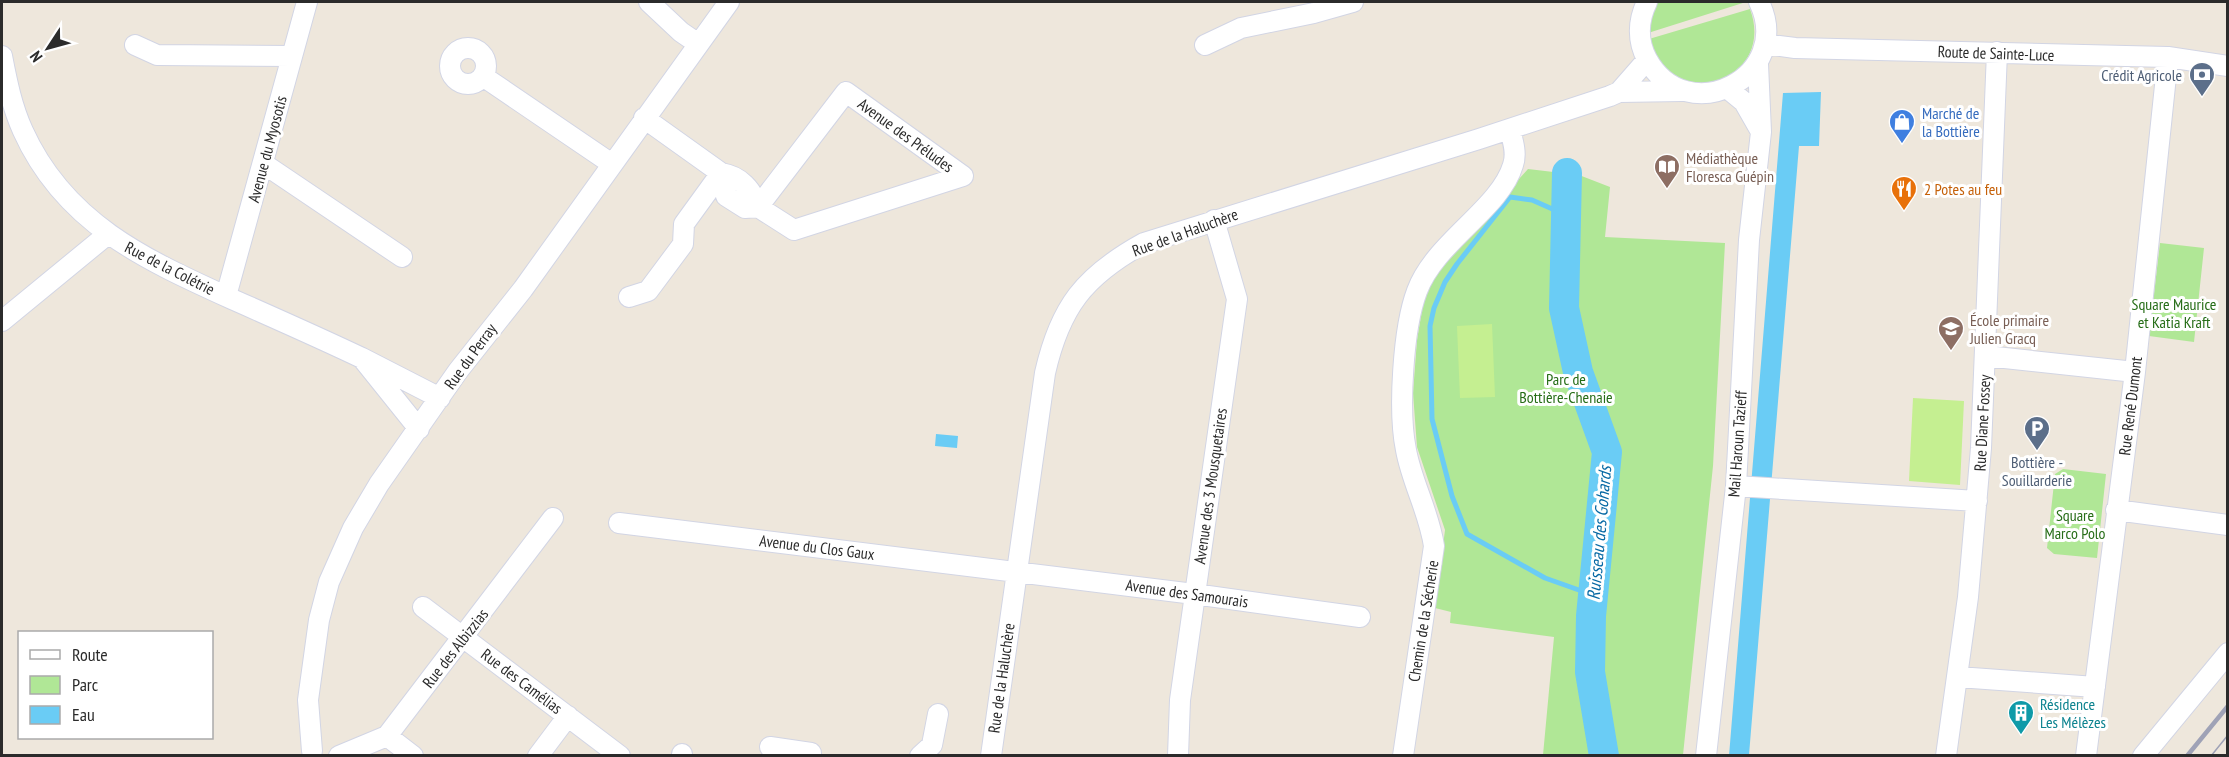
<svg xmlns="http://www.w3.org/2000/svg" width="2229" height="757" viewBox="0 0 2229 757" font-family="'PT Sans Narrow',sans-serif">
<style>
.green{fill:#b0e796}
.pitch{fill:#c5ef91}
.water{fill:#6accf5}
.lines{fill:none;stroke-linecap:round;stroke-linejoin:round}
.stream{stroke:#6accf5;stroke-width:5}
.river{stroke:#6accf5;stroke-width:30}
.minor-casing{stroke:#d2d5e4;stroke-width:22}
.minor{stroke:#fff;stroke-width:20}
.tram{stroke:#9fa2b6;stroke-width:1.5}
.rail{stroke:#9fa2b6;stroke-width:4.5}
.labels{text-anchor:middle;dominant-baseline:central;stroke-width:6;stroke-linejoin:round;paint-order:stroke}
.street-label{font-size:16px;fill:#2b2b2b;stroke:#fff}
.service-label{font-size:16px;fill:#4e5e75;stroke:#fff;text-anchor:end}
.shop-label{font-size:16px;fill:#366cbe;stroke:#fff;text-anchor:start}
.education-label{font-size:16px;fill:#785e54;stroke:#fff;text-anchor:start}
.food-label{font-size:16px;fill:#c56008;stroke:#fff;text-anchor:start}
.park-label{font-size:16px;fill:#266d17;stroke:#fff}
.culture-label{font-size:16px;fill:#0d838f;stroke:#fff;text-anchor:start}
.water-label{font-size:18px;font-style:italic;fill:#0769a4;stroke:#fff}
</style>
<rect width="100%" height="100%" fill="#eee7dc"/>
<!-- green -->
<path class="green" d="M 1657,2 L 1746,2 L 1648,33 L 1649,24 Z
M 1750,9 C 1777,82 1671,116 1649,39 Z
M 1528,169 L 1579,175 L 1610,187 L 1605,237 L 1725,243 L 1713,466 L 1683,755 L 1543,755 L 1554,637 L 1450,623 L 1451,612 L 1435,608 L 1445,530 L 1417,447 L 1413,393 L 1417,340 L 1423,304 L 1433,274 Z
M 2160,243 L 2204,248 L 2194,342 L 2149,336 Z
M 2063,469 L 2106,474 L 2097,558 L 2054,554 L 2047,548 L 2055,474 Z"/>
<!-- pitch -->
<path class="pitch" d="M 1492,324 L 1495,397 L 1460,398 L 1457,326 Z
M 1913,398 L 1964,401 L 1960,485 L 1909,481 Z"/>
<!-- water -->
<path class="water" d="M 1821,92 L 1819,146 L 1799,146 L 1749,755 L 1729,756 L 1783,93 Z
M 936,434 L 958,436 L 957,448 L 935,446 Z"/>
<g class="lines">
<!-- stream -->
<path class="stream" d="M 1566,215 L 1532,200 L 1510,197 L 1457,264 L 1445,282 L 1434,308 L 1430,326 L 1432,419 L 1452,496 L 1467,534 L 1545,578 L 1593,595"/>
<!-- river -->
<path class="river" d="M 1567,173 L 1564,308 L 1578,372 L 1607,452 L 1591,616 L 1590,672 L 1604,756"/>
<defs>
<path id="minor" d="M 649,2 L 681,32 L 697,43
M 1647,2 C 1638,20 1637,41 1647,59 C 1687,132 1795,76 1759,2
M 1765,44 L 1795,48 L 2168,57 L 2228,66
M 135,45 L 157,55 L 292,56
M 1205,45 L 1241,28 L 1314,13 L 1353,2
M450 66a18 18 0 1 1 36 0a18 18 0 1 1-36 0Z
M 2,56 C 7,82 12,107 23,131 C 65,224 146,260 234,300 C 277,319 320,338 362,358
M 484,77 L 612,164
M 1727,88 L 1744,102 L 1760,130
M 846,92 L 963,176 L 794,230 L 758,207 Z
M 1619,92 L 1682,91
M 644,118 L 721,173 C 740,176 752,189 758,207 L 745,208 L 726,196 L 721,173
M 264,164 L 402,257
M 226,296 L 307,2
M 629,297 L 648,291 L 683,244 L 684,224 L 721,173
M 2,321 L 108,234
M 1986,356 L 2135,372
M 419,429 L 362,358 L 440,398
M 1736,486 L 1977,501
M 2116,510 L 2228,525
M 619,523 L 1194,594 L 1360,617
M 423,607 L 620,756
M 1958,677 L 2095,687
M 387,736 L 413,756
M 770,747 L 811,753
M 312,751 L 308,700 L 319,620 L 329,582 L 353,528 L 379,484 L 458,371 L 523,289 L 729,2
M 339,756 L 387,736 L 553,518
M 538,756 L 568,716
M 682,756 L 682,754
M 920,756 L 932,745 L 938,714
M 991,756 L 1045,373 C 1060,307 1084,276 1144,243 L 1479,139 L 1610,96 L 1619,92 L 1647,60
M 1178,756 L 1180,700 L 1237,299 L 1214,220
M 1403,756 L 1434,546 C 1429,512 1412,483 1406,450 C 1398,411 1403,328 1417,291 C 1435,242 1500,209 1513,165 C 1517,154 1513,141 1510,130
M 1706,756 L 1736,486 L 1749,240 L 1761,132 L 1758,64
M 1946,756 L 1968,597 L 1981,448 L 1997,52
M 2086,756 L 2135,372 L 2168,57
M 2143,756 L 2228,653"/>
</defs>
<!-- minor casing -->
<use href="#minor" class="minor-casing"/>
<!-- minor -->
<use href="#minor" class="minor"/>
<!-- tram -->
<path class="tram" d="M 2211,756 L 2228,735"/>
<!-- rail -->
<path class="rail" d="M 2187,756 L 2228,706"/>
</g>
<!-- icons -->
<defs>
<symbol id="bank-pin" viewBox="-11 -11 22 30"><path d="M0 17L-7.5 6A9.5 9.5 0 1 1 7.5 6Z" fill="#5c6f8a" stroke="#fff"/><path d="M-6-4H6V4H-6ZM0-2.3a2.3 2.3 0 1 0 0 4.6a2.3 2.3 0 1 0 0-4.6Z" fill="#fff"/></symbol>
<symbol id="shop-pin" viewBox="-11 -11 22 30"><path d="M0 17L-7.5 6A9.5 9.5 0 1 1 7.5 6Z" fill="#3f7fe0" stroke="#fff"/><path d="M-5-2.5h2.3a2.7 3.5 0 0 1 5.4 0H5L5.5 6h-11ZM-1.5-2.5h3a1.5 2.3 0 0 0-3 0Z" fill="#fff"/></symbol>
<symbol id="library-pin" viewBox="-11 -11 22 30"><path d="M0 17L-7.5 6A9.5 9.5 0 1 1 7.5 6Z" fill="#8d6e63" stroke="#fff"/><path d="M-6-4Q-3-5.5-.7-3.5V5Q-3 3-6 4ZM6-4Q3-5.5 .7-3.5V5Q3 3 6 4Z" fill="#fff"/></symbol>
<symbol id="restaurant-pin" viewBox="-11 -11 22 30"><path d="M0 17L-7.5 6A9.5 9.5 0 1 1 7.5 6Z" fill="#e8710a" stroke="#fff"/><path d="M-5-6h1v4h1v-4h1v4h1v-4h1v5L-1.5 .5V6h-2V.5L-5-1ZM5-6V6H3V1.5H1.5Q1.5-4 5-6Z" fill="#fff"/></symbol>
<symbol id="school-pin" viewBox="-11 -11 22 30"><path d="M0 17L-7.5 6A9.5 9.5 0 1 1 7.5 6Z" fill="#8d6e63" stroke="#fff"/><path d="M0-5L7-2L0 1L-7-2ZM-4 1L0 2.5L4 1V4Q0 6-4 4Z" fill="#fff"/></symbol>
<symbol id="parking-pin" viewBox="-11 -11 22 30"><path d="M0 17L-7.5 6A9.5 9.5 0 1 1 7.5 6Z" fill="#5c6f8a" stroke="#fff"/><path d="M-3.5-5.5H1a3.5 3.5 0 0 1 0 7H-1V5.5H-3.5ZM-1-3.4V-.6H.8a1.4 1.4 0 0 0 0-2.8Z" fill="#fff"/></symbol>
<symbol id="building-pin" viewBox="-11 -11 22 30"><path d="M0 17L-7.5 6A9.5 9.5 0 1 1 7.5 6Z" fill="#0f9aa8" stroke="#fff"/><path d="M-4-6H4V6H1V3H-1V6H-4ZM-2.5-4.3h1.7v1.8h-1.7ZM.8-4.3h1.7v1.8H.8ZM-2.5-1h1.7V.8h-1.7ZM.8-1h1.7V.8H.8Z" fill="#fff"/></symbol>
</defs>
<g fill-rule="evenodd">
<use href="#bank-pin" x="2187" y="60" width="30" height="40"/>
<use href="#shop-pin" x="1887" y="107" width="30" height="40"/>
<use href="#library-pin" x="1652" y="152" width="30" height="40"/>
<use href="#restaurant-pin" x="1889" y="174" width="30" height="40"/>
<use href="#school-pin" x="1936" y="314" width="30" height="40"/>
<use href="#parking-pin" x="2022" y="414" width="30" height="40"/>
<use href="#building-pin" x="2006" y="698" width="30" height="40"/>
</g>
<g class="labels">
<!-- street labels -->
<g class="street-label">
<text transform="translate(1996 53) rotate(2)">Route de Sainte-Luce</text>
<text transform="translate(906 135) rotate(36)">Avenue des Préludes</text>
<text transform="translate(267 149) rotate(-75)">Avenue du Myosotis</text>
<text transform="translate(1185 232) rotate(-20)">Rue de la Haluchère</text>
<text transform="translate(170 268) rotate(27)">Rue de la Colétrie</text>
<text transform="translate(470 356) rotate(-54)">Rue du Perray</text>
<text transform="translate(2130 406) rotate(-83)">Rue René Dumont</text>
<text transform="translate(1982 423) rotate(-87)">Rue Diane Fossey</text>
<text transform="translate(1737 444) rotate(-86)">Mail Haroun Tazieff</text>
<text transform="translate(1210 486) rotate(-82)">Avenue des 3 Mousquetaires</text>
<text transform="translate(817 547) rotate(7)">Avenue du Clos Gaux</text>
<text transform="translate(1187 593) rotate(8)">Avenue des Samourais</text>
<text transform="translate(1423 621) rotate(-81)">Chemin de la Sécherie</text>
<text transform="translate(455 648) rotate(-52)">Rue des Albizzias</text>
<text transform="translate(1001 678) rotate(-82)">Rue de la Haluchère</text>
<text transform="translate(522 681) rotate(37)">Rue des Camélias</text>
</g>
<!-- service labels -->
<g class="service-label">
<text x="2182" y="75">Crédit Agricole</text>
<text x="2037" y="462" text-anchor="middle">Bottière -<tspan x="2037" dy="18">Souillarderie</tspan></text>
</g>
<!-- shop labels -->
<g class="shop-label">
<text x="1922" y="113">Marché de<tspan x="1922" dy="18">la Bottière</tspan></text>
</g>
<!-- education labels -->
<g class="education-label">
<text x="1686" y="158">Médiathèque<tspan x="1686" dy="18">Floresca Guépin</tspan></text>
<text x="1970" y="320">École primaire<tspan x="1970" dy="18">Julien Gracq</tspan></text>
</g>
<!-- food labels -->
<g class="food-label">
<text x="1924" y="189">2 Potes au feu</text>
</g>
<!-- park labels -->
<g class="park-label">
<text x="2174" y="304">Square Maurice<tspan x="2174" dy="18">et Katia Kraft</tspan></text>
<text x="1566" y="379">Parc de<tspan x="1566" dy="18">Bottière-Chenaie</tspan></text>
<text x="2075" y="515">Square<tspan x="2075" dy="18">Marco Polo</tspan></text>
</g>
<!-- culture labels -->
<g class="culture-label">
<text x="2040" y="704">Résidence<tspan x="2040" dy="18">Les Mélèzes</tspan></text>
</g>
<!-- water labels -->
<g class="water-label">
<text transform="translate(1599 533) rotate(-85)">Ruisseau des Gohards</text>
</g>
</g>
<!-- border -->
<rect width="2229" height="757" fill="none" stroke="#2b2b2b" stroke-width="6"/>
<!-- legend -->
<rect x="18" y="631" width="195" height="108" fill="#ffffff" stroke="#aaaaaa" stroke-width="1.5"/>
<rect x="30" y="650" width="30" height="9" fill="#ffffff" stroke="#aaaaaa" stroke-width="1.5"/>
<text x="72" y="661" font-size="18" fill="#2b2b2b">Route</text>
<rect x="30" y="676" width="30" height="18" fill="#b0e796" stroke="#aaaaaa" stroke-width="1.5"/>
<text x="72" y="691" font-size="18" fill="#2b2b2b">Parc</text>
<rect x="30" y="706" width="30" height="18" fill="#6accf5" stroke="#aaaaaa" stroke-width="1.5"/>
<text x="72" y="721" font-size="18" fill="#2b2b2b">Eau</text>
<!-- north arrow -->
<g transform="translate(48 48) rotate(234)" stroke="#ffffff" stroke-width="4.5" paint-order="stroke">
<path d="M0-4.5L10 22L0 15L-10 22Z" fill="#2b2b2b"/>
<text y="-9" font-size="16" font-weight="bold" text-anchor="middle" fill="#2b2b2b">N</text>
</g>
</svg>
